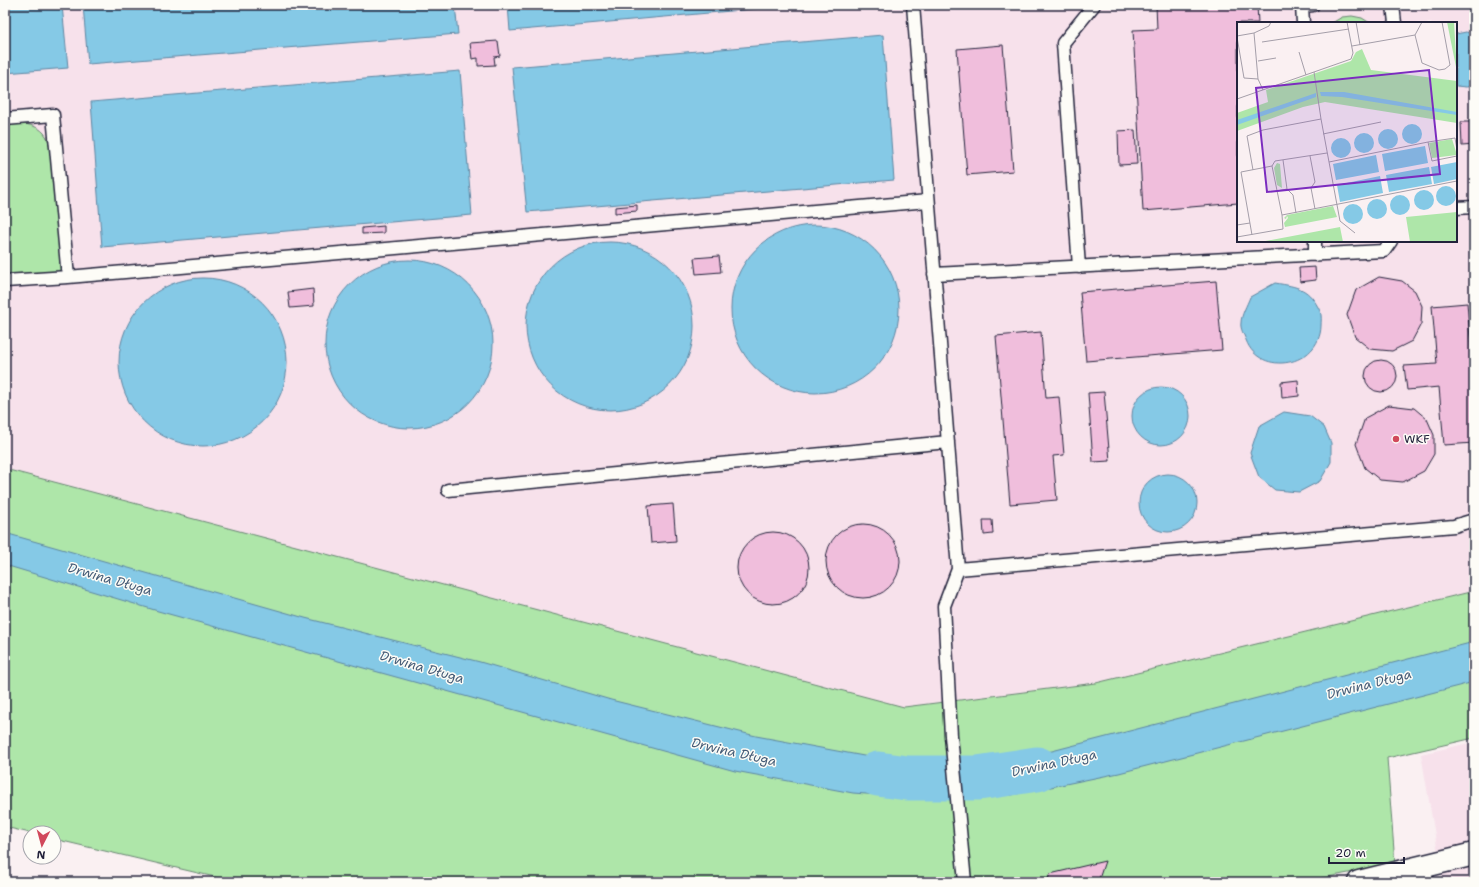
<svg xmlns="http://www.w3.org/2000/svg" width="1479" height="887" viewBox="0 0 1479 887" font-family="'Shantell Sans',sans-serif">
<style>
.built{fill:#f7e1eb;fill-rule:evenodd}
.green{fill:#aee6a9;stroke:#688472}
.water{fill:#85c9e6;stroke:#5d86a2}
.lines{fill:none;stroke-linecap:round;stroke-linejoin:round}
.river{stroke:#85c9e6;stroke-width:45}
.building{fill:#f0bedc;stroke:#22223b}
.lane-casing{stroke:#22223b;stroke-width:15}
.street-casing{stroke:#22223b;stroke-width:25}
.lane{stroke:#fdfcf7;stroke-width:12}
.street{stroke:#fdfcf7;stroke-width:22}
.poi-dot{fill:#d1495b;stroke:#fdfcf7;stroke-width:1.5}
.labels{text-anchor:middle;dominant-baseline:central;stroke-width:3;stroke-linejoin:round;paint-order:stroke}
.poi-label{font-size:12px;fill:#22223b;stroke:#fdfcf7;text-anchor:start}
.water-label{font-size:13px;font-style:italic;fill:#455c77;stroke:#fdfcf7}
.inset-road{fill:none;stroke:#a49ea9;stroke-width:1}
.view{fill:#7b2cbf;fill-opacity:0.15;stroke:#7b2cbf;stroke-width:2}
.inset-edge{fill:none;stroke:#22223b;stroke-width:2}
</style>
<rect width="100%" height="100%" fill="#faf0f2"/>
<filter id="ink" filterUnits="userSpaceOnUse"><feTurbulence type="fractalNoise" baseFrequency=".025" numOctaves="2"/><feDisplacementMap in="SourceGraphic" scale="8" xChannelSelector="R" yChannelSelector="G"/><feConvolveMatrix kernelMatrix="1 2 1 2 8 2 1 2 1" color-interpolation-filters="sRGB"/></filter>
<g filter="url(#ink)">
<!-- built -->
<path class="built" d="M 5,5 L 1474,5 L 1474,591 L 1096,683 L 904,707 L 5,469 ZM 1238,23 L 1456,23 L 1456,241 L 1238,241 Z
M 1474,742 L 1474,882 L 1443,882 L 1421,754 Z"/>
<!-- green -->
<path class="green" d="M 1352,16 L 1362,18 L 1370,23 L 1332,23 L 1342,17 Z
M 21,123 C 29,125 38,126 44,133 C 59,149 60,247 60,273 L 5,277 L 5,124 Z
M 5,469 L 904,707 L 1096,683 L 1474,591 L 1474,738 L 1387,758 L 1395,864 L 1302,882 L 236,882 L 54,839 L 54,833 L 30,833 L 5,827 Z"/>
<!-- water -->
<path class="water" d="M 5,5 L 62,5 L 68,68 L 5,73 Z
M 83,5 L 455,5 L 458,34 L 88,64 Z
M 508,5 L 797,5 L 510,31 Z
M 1466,32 L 1474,34 L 1474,86 L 1466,87 L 1456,86 L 1456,34 Z
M 883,35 L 894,180 L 527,212 L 512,67 Z
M 460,71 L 472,215 L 102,247 L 91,102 Z
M731 309a84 84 0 1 1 168 0a84 84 0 1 1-168 0Z
M526 326a84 84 0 1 1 168 0a84 84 0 1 1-168 0Z
M325 344a84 84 0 1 1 168 0a84 84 0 1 1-168 0Z
M119 362a84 84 0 1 1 168 0a84 84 0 1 1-168 0Z
M 1275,283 C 1299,287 1309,288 1320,311 C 1322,316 1321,321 1321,326 C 1320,366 1260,378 1246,340 C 1244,335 1240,328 1241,323 C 1241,315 1247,305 1250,297 Z
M1132 416a29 29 0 1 1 58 0a29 29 0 1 1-58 0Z
M 1284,412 L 1310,416 L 1324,427 L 1331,443 L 1331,462 L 1320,481 L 1299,492 L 1275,490 L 1259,477 L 1250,453 L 1259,426 Z
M1139 503a29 29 0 1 1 58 0a29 29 0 1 1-58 0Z
M 5,533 L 305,618 L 480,662 L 611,700 L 756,736 L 907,764 L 937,761 L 941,795 L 918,798 L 853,793 L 735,771 L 158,611 L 5,565 Z
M 1474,642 L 1474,682 L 1119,773 L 1012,795 L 975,796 L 976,762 L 1052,751 Z"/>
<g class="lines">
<!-- river -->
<path class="river" d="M 878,774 L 907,778 L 978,778 L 1037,769"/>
</g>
<!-- building -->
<path class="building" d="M 1156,5 L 1257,5 L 1258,23 L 1238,23 L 1238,203 L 1143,211 L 1133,30 L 1157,29 Z
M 498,41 L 500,56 L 494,57 L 495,65 L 478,66 L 478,58 L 472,59 L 470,43 Z
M 1003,45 L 1013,171 L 967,175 L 957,49 Z
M 1461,122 L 1474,122 L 1474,145 L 1462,146 Z
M 1135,130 L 1137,164 L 1119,165 L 1118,131 Z
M 637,205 L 637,211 L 615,213 L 615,207 Z
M 384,226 L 384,233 L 362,234 L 362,228 Z
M 719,256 L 721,272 L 696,274 L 694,258 Z
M 1315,267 L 1316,280 L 1300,282 L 1299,268 Z
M 1379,277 L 1402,281 L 1415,291 L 1422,306 L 1421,324 L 1412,341 L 1392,351 L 1370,349 L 1355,337 L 1347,315 L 1356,290 Z
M 1216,281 L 1222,350 L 1086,361 L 1080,292 Z
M 313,289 L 314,306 L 290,308 L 288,292 Z
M 1467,303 L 1474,384 L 1474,443 L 1444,445 L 1439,387 L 1407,390 L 1404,366 L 1437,364 L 1432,306 Z
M 1041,332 L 1046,398 L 1059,397 L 1064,455 L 1053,456 L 1057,500 L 1010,504 L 996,336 Z
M1365 376a16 16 0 1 1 32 0a16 16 0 1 1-32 0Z
M 1298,380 L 1299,396 L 1282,398 L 1281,382 Z
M 1104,392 L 1110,461 L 1093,462 L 1088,393 Z
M 1389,405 L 1414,408 L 1427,419 L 1434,435 L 1434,454 L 1424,471 L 1403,482 L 1380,480 L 1365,468 L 1356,444 L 1365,418 Z
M 673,504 L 676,541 L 651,543 L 648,506 Z
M 983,520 L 992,520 L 993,534 L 984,535 Z
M826 561a37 37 0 1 1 74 0a37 37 0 1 1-74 0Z
M737 568a36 36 0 1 1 72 0a36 36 0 1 1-72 0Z
M 1105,861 L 1098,882 L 1047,882 L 1050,874 Z"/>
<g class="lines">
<defs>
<path id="lane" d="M 913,5 L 958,569 L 1454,526 L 1474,520
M 1393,5 L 1395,23
M 1303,23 L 1302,6 L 1313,5
M 5,119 L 53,115 L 68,277 L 928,201
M 1456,208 L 1474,207
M 1315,241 L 1315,255
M 1079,267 L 1063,43 L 1094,5
M 934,274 L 1384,251 L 1391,241
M 5,281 L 68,277
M 448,490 L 948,442
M 958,569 L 944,606 L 951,736 L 965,882
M 1423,867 L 1428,882"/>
<path id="street" d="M 1359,882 L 1474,854"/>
</defs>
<!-- lane casing -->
<use href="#lane" class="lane-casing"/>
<!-- street casing -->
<use href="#street" class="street-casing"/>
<!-- lane -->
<use href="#lane" class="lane"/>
<!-- street -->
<use href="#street" class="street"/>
</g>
</g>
<!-- markers -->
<circle class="poi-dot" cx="1396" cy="439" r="4"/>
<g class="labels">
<!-- poi labels -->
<g class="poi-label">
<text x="1404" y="439">WKF</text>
</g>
<!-- water labels -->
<g class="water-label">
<text transform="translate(110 579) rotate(16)">Drwina Długa</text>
<text transform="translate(422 667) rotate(16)">Drwina Długa</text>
<text transform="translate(1369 684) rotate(-14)">Drwina Długa</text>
<text transform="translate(734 752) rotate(13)">Drwina Długa</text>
<text transform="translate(1054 763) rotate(-12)">Drwina Długa</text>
</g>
</g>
<!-- overview -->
<g transform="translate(1237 22)">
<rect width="220" height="220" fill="#faf0f2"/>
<path d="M 210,0 L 217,0 L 220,50 ZM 125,27 L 134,48 L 220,59 L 220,101 L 88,80 L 66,85 L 0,109 L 0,91 L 31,80 L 29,68 L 114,39 L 119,30 ZM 215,117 L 220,133 L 195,136 L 192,121 ZM 40,141 L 43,142 L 45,166 L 40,163 L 37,146 ZM 96,184 L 100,195 L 48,205 L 47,201 L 51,196 L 50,194 L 49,197 L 47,196 L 50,193 ZM 220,190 L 220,220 L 173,220 L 169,195 ZM 103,205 L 106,220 L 23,220 Z" fill="#aee6a9"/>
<path d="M 83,70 L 107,70 L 220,90 L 220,93 L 105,75 L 84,74 ZM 79,71 L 79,75 L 0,103 L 0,98 ZM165 112a10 10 0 1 1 20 0a10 10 0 1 1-20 0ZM141 117a10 10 0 1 1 20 0a10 10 0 1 1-20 0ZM117 121a10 10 0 1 1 20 0a10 10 0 1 1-20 0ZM94 126a10 10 0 1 1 20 0a10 10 0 1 1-20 0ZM 188,124 L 191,141 L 148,149 L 145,132 ZM 139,133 L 142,150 L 99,158 L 96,142 ZM 220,140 L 220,157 L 197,162 L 194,145 ZM 192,145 L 195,162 L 152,170 L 149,153 ZM 143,154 L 146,171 L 103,180 L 100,163 ZM199 174a10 10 0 1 1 20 0a10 10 0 1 1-20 0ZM177 178a10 10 0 1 1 20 0a10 10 0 1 1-20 0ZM153 183a10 10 0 1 1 20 0a10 10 0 1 1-20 0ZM130 187a10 10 0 1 1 20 0a10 10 0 1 1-20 0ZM106 192a10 10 0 1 1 20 0a10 10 0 1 1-20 0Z" fill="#85c9e6"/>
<path class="inset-road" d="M 119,0 L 123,23M 178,13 L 185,0M 0,14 L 17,11M 0,15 L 7,56 L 21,57M 25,20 L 112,7M 115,24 L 178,13 L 185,41 L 202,48 L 208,47 L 213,43 L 205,0M 62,30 L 69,53M 21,39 L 39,36M 77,50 L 84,97M 26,68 L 21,57 L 17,11 L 32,4 L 34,0M 0,77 L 114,37 L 116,31 L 110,0M 86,112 L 144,100M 191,120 L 218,116 L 220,128M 73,134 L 78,160 L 74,166 L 78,187M 92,140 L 191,120 L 195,139 L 220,134M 35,144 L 45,193 L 220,159M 16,148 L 10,114 L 26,108 L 84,97 L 103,199 L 118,211M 50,167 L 56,173 L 59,191M 40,169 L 50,167 L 46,138M 0,203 L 13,201M 15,213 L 4,150 L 35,144 L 38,139 L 90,131M 0,215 L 46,207 L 45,193"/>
<path class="view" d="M 192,48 L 203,152 L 30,170 L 19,66 Z"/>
<rect width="220" height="220" class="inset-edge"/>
</g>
<!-- margin -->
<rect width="1479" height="887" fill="none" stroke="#fdfcf7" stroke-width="20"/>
<rect x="10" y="10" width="1459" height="867" fill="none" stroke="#22223b" stroke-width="1.5" filter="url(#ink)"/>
<!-- north arrow -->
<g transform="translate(42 845) rotate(186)"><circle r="19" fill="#fdfcf7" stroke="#a5a5ac"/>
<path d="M0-3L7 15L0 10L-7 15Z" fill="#d1495b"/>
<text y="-6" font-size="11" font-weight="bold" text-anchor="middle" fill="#22223b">N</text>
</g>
<!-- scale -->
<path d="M1329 857v6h75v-6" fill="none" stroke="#22223b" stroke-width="2"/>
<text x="1335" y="857" font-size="12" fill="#22223b" stroke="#fdfcf7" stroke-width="3" paint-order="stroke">20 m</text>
</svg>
